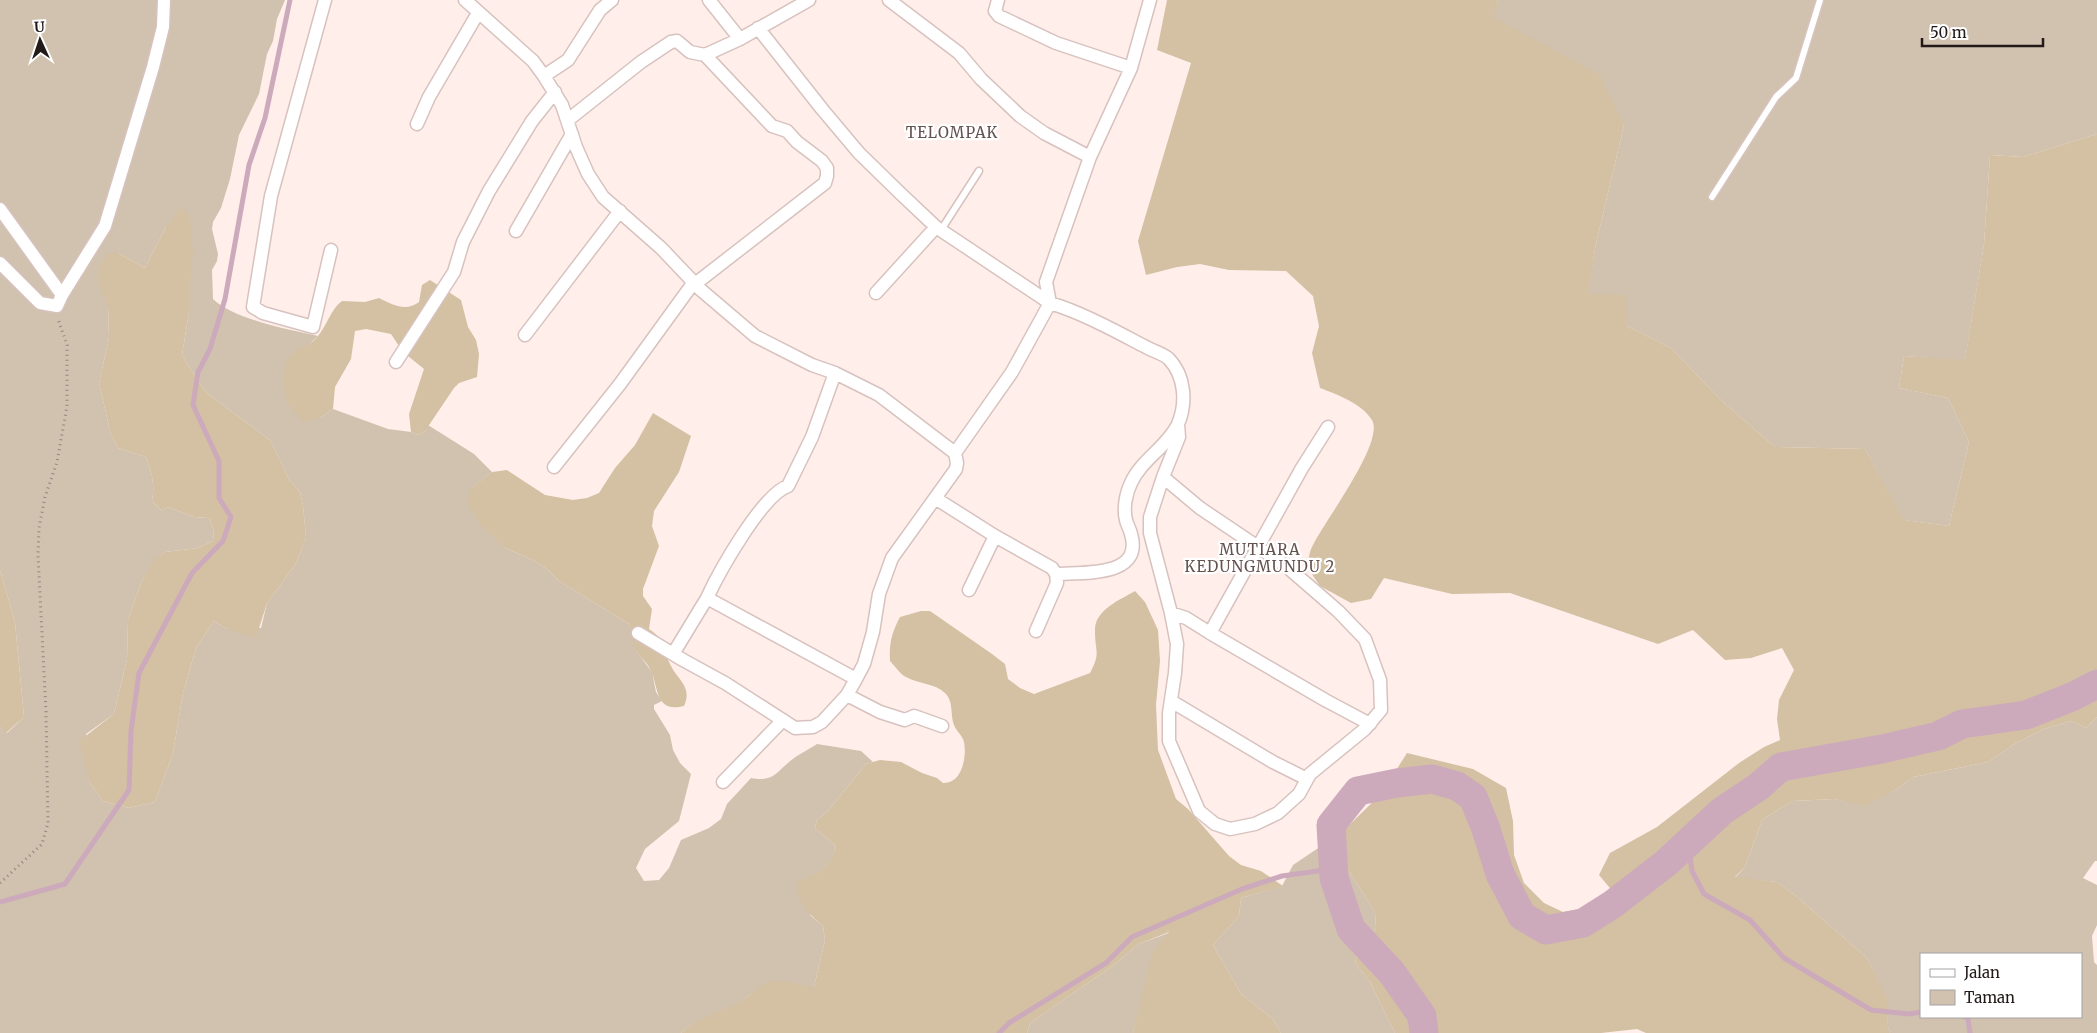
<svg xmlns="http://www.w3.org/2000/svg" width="2097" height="1033" viewBox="0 0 2097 1033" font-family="Merriweather,serif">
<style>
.green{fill:#d0c2af;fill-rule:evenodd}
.forest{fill:#d4c0a3}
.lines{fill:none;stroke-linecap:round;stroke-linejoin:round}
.stream{stroke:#cab;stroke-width:5}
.river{stroke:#cab;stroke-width:29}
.lane-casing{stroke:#d7c2be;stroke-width:9}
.street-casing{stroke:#d7c2be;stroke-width:15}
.path{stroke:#918583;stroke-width:3;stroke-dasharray:1 4;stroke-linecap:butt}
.lane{stroke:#fff;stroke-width:6}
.street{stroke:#fff;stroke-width:12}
.labels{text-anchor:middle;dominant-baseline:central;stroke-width:4.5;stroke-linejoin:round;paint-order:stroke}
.neighbourhood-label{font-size:15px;letter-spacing:1px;fill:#64524e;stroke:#fff}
</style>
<rect width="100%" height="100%" fill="#ffeeea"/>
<!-- green -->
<path class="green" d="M 0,0 L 285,0 L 277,19 L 273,41 L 267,54 L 259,94 L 239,135 L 230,179 L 221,208 L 213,222 L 212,229 L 218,254 L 217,261 L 212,270 L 213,299 C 233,319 290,330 318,336 L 307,346 L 293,353 L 320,418 L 333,409 L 388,429 L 411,432 L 418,435 L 425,431 L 428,425 L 474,454 L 492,472 L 472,488 L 505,548 L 535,561 L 548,570 L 559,581 L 629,624 L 637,652 L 652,672 L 656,692 L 662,701 L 654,705 L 654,709 L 670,735 L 673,750 L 680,763 L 691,774 L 679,821 L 645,849 L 636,868 L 644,881 L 659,880 L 669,868 L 681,840 L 709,828 L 721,819 L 727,804 L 751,778 C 772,782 775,774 789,762 C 797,755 808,750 817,744 L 861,751 L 873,762 L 866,764 L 828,811 L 817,820 L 815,828 L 836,846 L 832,861 L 821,871 L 797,883 L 811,916 L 823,926 L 825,940 L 814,987 L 759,988 C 747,998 734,1007 719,1013 C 705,1019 693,1022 681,1033 L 0,1033 L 0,727 L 7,733 L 24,717 L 15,622 L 0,570 ZM 166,227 L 189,297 L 189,312 L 182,355 L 198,382 L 208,394 L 270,440 L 290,481 L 300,492 L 303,506 L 306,537 L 301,551 L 295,565 L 267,603 L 261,628 L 227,629 L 214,621 L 196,648 L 183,693 L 173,753 L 155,802 L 129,808 L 103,801 L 89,781 L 86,734 L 114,714 L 127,659 L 128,620 L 141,583 L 153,561 L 165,552 L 198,548 L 213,541 L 214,531 L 209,518 L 194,517 L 168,507 L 162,511 L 152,501 C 155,484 152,473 146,457 L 118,448 L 111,435 L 99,383 L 109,338 L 108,307 L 118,253 L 145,268 Z
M 1498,0 L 2097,0 L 2097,134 L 2023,157 L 1990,155 L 1984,244 L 1965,361 L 1904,356 L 1899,388 L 1948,398 L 1969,442 L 1949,526 L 1903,520 L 1865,449 L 1775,447 L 1724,403 L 1671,348 L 1627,326 L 1588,295 L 1595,248 L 1624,125 L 1492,17 Z
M 2097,717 L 2097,861 L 2095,861 L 2083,878 L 2097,885 L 2097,925 L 2092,936 L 2094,962 L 2097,965 L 2097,1033 L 1890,1033 L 1888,1027 L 1886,998 L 1867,958 L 1796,896 L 1777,882 L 1735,878 L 1745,867 L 1762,820 L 1792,801 L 1834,799 L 1864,805 L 1897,789 L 1913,777 L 1988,762 L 2016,743 L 2044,729 L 2071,721 L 2086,728 ZM 1921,954 L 2081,954 L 2081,1017 L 1921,1017 Z
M 1342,832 L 1343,862 L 1375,912 L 1376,928 L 1371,939 L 1358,950 L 1355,963 L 1370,982 L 1395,1033 L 1281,1033 L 1273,1019 L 1241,994 L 1213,945 L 1239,916 L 1241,898 L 1282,886 L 1293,865 Z
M 1171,932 L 1140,1007 L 1133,1033 L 1027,1033 L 1030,1023 L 1111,967 L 1139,944 Z"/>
<!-- forest -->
<path class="forest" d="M 1167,0 L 1498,0 L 1493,17 L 1600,75 L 1624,125 L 1595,248 L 1589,294 L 1626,295 L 1627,326 L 1671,348 L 1724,403 L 1775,447 L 1865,449 L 1904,520 L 1949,526 L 1969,442 L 1948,398 L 1899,388 L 1904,356 L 1965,360 L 1984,244 L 1990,155 L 2023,157 L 2097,134 L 2097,717 L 2086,728 L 2071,721 L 2044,729 L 2016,743 L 1988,762 L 1913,777 L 1897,789 L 1864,806 L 1834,799 L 1792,801 L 1762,820 L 1745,867 L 1735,877 L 1777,882 L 1796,896 L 1867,958 L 1887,998 L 1888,1027 L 1890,1033 L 1646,1033 L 1637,1029 L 1601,1033 L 1395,1033 L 1370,982 L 1355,963 L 1358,950 L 1371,939 L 1376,928 L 1375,912 L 1343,862 L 1342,832 L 1381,794 L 1407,753 L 1473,769 L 1506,788 L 1513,821 L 1514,855 L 1524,883 L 1544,903 L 1563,912 L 1590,907 L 1614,893 L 1599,875 L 1610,853 L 1657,827 L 1739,763 L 1764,747 L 1780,740 L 1777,719 L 1779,700 L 1794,670 L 1782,648 L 1751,658 L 1725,660 L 1693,630 L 1658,644 L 1510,593 L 1452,594 L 1384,578 L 1371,599 L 1351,603 L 1320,586 L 1307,567 C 1309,560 1309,551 1313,545 C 1324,522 1385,442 1372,420 C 1361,403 1338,395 1320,388 L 1312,353 L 1319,326 L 1313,296 L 1286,271 L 1229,270 L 1200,264 L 1177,267 L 1146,275 L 1138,241 L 1191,63 L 1157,50 Z
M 182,206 L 190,219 L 193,252 L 189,297 L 189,312 L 182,355 L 198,382 L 208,394 L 270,440 L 290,481 L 300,492 L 303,506 L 306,537 L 301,551 L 295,565 L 267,603 L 256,638 L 227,629 L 214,621 L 196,648 L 183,693 L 173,753 L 155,802 L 129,808 L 103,801 L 89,781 L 79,741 L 114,714 L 127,659 L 128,620 L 141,583 L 153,560 L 165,552 L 198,548 L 213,541 L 214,531 L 209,518 L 194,517 L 168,507 L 162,511 L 152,501 C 155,484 152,473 146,457 L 118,448 L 111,435 L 99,383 L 109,338 L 108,307 L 98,281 L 99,266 L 107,254 L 118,253 L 145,268 L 166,227 Z
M 430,280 L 461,300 L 468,327 L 476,340 L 479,354 L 477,377 L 459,383 L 454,388 L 425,431 L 418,435 L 411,432 L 409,414 L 424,369 L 403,352 L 391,334 L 366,329 L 355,331 L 351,359 L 335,387 L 333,409 L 320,418 L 304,422 C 299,417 293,412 289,405 C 282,392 280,363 293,353 C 302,346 310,346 318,336 C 327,325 331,309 342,301 L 365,302 L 379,298 C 393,305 406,312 419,302 L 422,285 Z
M 653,413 L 691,436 L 679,472 L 654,511 L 652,526 L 659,546 L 643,589 L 643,596 L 652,609 L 649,629 C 671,645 660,644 670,664 C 677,680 693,686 684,706 C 654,714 659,685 650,669 C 647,662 639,657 636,650 C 633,642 631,633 629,624 L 559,581 L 548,570 L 535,561 L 505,548 L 481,526 L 468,505 L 469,490 L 492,472 L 507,470 L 545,495 L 573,500 L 587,498 L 599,493 L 615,468 L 635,445 Z
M 0,570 L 15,622 L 24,717 L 6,733 L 0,727 Z
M 1135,591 L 1145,602 L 1158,630 L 1160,661 L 1156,705 L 1158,750 L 1176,799 L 1188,809 L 1229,856 L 1241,865 L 1261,871 L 1283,886 L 1241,898 L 1239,916 L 1213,945 L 1241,994 L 1273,1019 L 1281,1033 L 1133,1033 L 1152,953 L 1169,932 L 1139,944 L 1111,967 L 1030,1023 L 1027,1033 L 681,1033 C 699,1016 725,1012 746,998 C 754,993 762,982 772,981 C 781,979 804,986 814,987 L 825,940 L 823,926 C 807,912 798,904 797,882 C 818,872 830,871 836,846 L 815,828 L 817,820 L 828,811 L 866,764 L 880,760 L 901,762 L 922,773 L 937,778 L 943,783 C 962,784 967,757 964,742 C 963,736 956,731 954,725 C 950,714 954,702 945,693 C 935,683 918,684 906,677 C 900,674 895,666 890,661 C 889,643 892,632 900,617 L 921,611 L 930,611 L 992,654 L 1005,664 L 1008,679 L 1020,688 L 1034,694 L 1090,673 C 1101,653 1095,652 1095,631 C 1094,610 1120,600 1135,591 Z"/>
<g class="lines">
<!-- stream -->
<path class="stream" d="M 1688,842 L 1692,871 L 1704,894 L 1750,920 L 1784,958 L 1871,1010 L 1909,1014 L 1921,1012
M 0,902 L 65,884 L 129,790 L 131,731 L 139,673 L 192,573 L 223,541 L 231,517 L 219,498 L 219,461 L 193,405 L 198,372 L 210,349 L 225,299 L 249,165 L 265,118 L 290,0
M 1965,1017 L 1968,1019 L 1970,1033
M 999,1033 L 1009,1023 L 1106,963 L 1132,937 L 1242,889 L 1282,876 L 1332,869"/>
<!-- river -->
<path class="river" d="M 1424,1033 L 1422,1016 L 1392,973 L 1351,929 L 1334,878 L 1331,825 L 1358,791 L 1397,783 L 1432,779 L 1457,786 L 1473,797 L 1486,829 L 1500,874 L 1522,916 L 1546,930 L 1583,923 L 1613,904 L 1666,863 L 1722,811 L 1758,787 L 1781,767 L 1882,749 L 1938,736 L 1962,724 L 2026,715 L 2074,696 L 2097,684"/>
<defs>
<path id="lane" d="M 1712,197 L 1776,97 L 1796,78 L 1820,0
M 941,230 L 979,171"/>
<path id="street" d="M 325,0 L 271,196 L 253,307 L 263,313 L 313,327 L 331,250
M 465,0 L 533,61 L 544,76 L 562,105 L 576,147 L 588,174 L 603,197 L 661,248 L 701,290 L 755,336 L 812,365 L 835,373 L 879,395 L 955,453
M 709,0 L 740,39
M 889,0 L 959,53 L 981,79 L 1020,116 L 1044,133 L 1090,157
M 998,0 L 995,11 L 999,16 L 1056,43 L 1131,68
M 758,28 L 822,109 L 859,153 L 900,193 L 936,227 L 1050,303 C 1083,313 1115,331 1146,347 C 1153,351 1164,354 1169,359 C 1185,376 1187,403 1178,424 C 1168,446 1141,460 1131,483 C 1126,493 1123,509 1126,520 C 1127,525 1130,529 1131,534 C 1144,578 1082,572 1056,574
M 544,76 L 568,60 L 600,10 L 612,0
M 568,120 L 641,62 L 671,42 L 677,41 L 690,52 L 705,55 L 740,39 L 809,0
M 417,124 L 429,97 L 478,13
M 0,209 L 62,295 L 57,306 L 40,303 L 0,263
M 516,231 L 572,134
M 695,284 L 825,183 L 827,176 L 827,168 L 822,161 L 797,142 L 787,131 L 772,126 L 705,55
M 876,293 L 936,227
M 62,295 L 105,226 L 153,67 L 163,27 L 164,0
M 525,335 L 620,211
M 396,362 L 454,272 L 463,242 L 489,191 L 532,121 L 555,92
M 835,373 L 812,437 L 788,486 C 762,495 719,572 707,598 L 856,679
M 554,467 L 620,384 L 694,282
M 1163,477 L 1200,508 L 1286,566 L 1338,611 L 1365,639 L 1380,680 L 1381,710 L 1365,729 L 1310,774 L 1299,794 L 1278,813 L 1255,824 L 1230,829 L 1215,824 L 1199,811 L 1169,741 L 1169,713 L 1175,673 L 1177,644 L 1171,613 L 1150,533 L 1150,517 L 1163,477 L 1179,437 L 1178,424
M 935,498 L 995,536 L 1052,568 L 1056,574 L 1057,583 L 1036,631
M 969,590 L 995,536
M 1171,613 L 1186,618 L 1210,633 L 1302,468 L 1328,427
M 638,633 L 683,660 L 725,683 L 795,728 L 813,727 L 822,722 L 847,695 L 856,679 L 864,664 L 873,632 L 879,594 L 892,558 L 956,469 L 957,463 L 955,453 L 1012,372 L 1050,303 L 1046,282 L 1090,157 L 1131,68 L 1150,0
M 1210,633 L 1325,700 L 1370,724
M 673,654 L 707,598
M 847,695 L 880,712 L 905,720 L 914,716 L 942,726
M 1171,701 L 1273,762 L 1307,779
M 723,782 L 783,720"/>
</defs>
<!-- lane casing -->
<use href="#lane" class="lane-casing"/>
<!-- street casing -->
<use href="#street" class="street-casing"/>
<!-- path -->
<path class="path" d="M 0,883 L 42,844 L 48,823 L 46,712 L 38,555 L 39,528 L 45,497 L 57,462 L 67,406 L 67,345 L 58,319"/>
<!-- lane -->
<use href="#lane" class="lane"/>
<!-- street -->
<use href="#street" class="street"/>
</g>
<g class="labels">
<!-- neighbourhood labels -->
<g class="neighbourhood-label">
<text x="952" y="132">TELOMPAK</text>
<text x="1260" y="549">MUTIARA<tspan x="1260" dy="17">KEDUNGMUNDU 2</tspan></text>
</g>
</g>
<!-- legend -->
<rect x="1920" y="953" width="162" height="65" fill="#ffffff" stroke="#a6a3a3"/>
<rect x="1930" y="969" width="25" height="8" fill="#ffffff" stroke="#a6a3a3"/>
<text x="1964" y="978" font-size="15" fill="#211a19">Jalan</text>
<rect x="1930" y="990" width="25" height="15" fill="#d0c2af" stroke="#a6a3a3"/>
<text x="1964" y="1003" font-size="15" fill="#211a19">Taman</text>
<!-- north arrow -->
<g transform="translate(40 40) rotate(357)" stroke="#ffffff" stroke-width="4" paint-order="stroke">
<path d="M0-4L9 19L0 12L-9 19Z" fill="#211a19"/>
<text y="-8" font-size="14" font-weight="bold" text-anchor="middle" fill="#211a19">U</text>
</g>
<!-- scale -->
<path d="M1922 38v8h121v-8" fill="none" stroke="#211a19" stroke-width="2.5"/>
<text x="1930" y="38" font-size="15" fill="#211a19" stroke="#ffffff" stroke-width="4" paint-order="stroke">50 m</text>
</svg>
